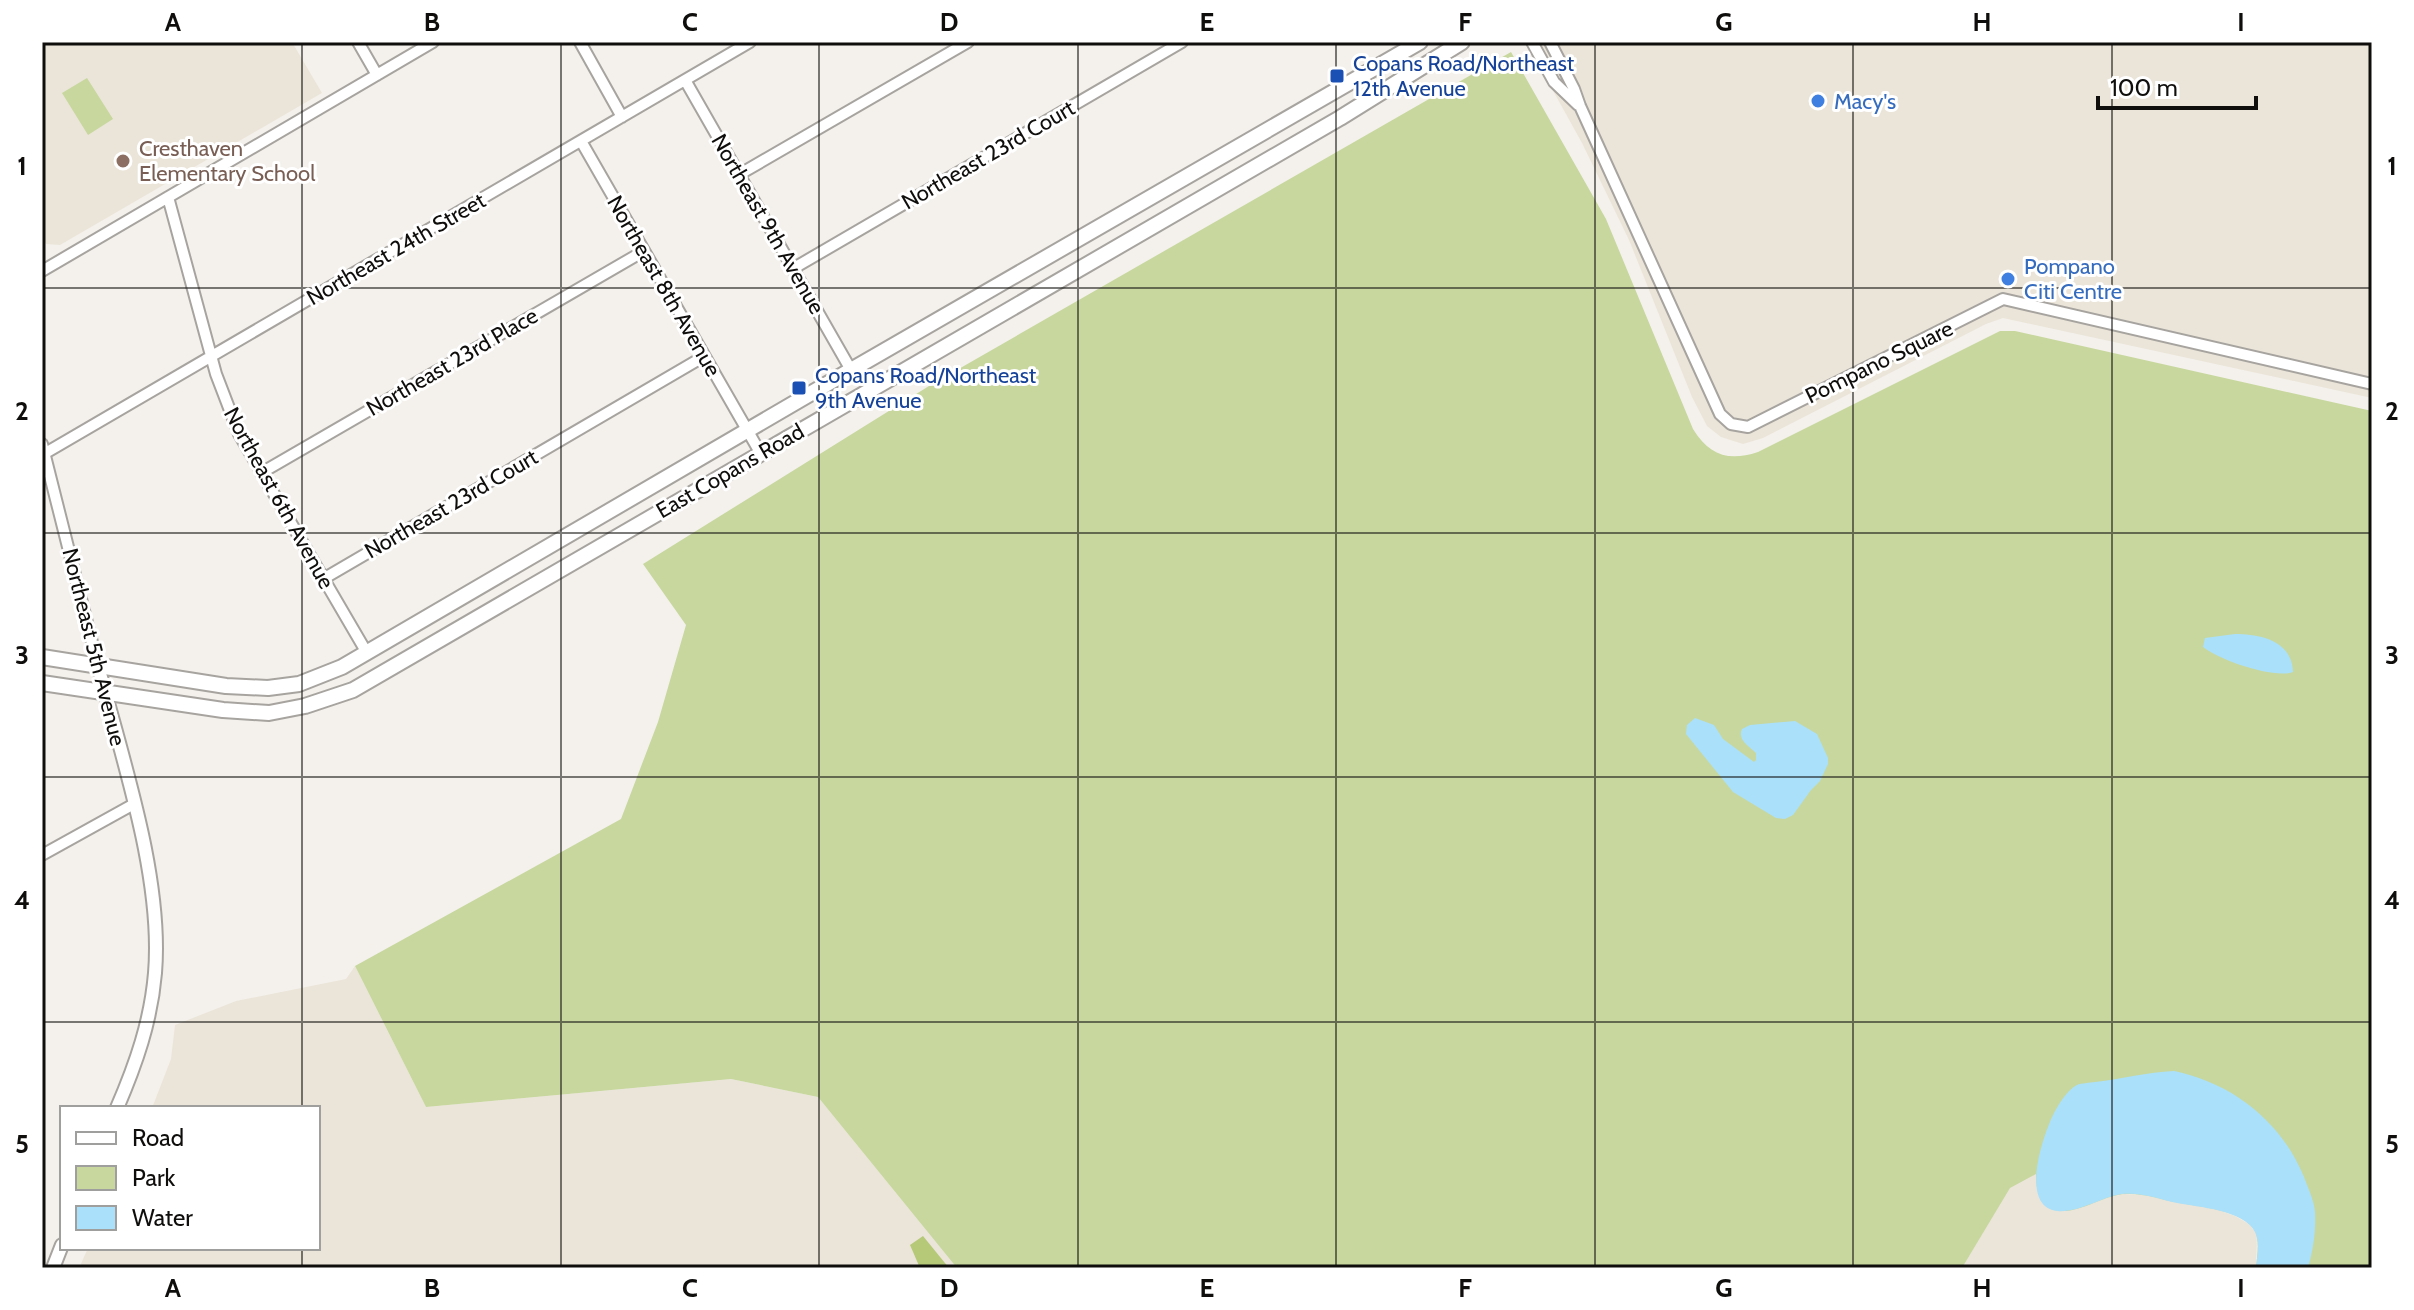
<svg xmlns="http://www.w3.org/2000/svg" width="2414" height="1310" viewBox="0 0 2414 1310" font-family="Cabin,sans-serif">
<style>
.built{fill:#ebe5d9}
.green{fill:#c7d79e}
.forest{fill:#b5c978}
.water{fill:#abe0fa}
.lines{fill:none;stroke-linecap:round;stroke-linejoin:round}
.minor-casing{stroke:#a7a4a0;stroke-width:14}
.tertiary-casing{stroke:#a7a4a0;stroke-width:16}
.secondary-casing{stroke:#a7a4a0;stroke-width:18}
.minor{stroke:#fff;stroke-width:10}
.tertiary{stroke:#fff;stroke-width:12}
.secondary{stroke:#fff;stroke-width:14}
.grid{fill:none;stroke:#0f0e0d;stroke-width:2;stroke-opacity:0.55}
.transit-dot{fill:#1a4fb4;stroke:#fff;stroke-width:3}
.shop-dot{fill:#3f7fe0;stroke:#fff;stroke-width:3}
.education-dot{fill:#8d6e63;stroke:#fff;stroke-width:3}
.labels{text-anchor:middle;dominant-baseline:central;stroke-width:6;stroke-linejoin:round;paint-order:stroke}
.transit-label{font-size:22px;fill:#164399;stroke:#fff;text-anchor:start}
.shop-label{font-size:22px;fill:#366cbe;stroke:#fff;text-anchor:start}
.education-label{font-size:22px;fill:#785e54;stroke:#fff;text-anchor:start}
.street-label{font-size:22px;fill:#0f0e0d;stroke:#fff}
.neatline{fill:none;stroke:#0f0e0d;stroke-width:3}
.grid-label{font-size:26px;text-anchor:middle;font-weight:bold;fill:#0f0e0d}
</style>
<rect width="100%" height="100%" fill="#f4f1ec"/>
<!-- built -->
<path class="built" d="M 42,42 L 292,42 L 322,93 L 60,245 L 46,244 L 42,237 Z
M 1526,42 L 2372,42 L 2372,398 L 2003,318 L 1986,324 L 1763,438 L 1743,444 L 1721,437 L 1707,426 L 1692,397 L 1629,240 L 1582,143 Z
M 355,966 L 426,1107 L 731,1079 L 818,1097 L 957,1268 L 79,1268 L 88,1248 L 318,1248 L 318,1108 L 152,1108 L 171,1059 L 175,1025 L 236,1001 L 346,979 Z
M 2037,1173 L 2074,1209 L 2110,1197 L 2125,1194 L 2142,1195 L 2216,1209 L 2235,1216 L 2249,1224 L 2257,1234 L 2256,1268 L 1962,1268 L 2010,1187 Z"/>
<!-- green -->
<path class="green" d="M 1511,52 L 1606,219 L 1693,429 C 1709,455 1728,462 1758,452 L 2000,331 L 2015,331 L 2372,411 L 2372,1268 L 2256,1268 C 2257,1256 2260,1242 2255,1231 C 2243,1209 2197,1207 2175,1202 C 2159,1199 2143,1193 2126,1194 C 2102,1195 2077,1216 2054,1210 C 2038,1205 2036,1187 2036,1174 L 2010,1188 L 1962,1268 L 957,1268 L 818,1097 L 731,1079 L 426,1107 L 355,966 L 621,819 L 658,722 L 686,625 L 643,564 L 929,386 Z
M 87,78 L 113,119 L 88,135 L 62,93 Z"/>
<!-- forest -->
<path class="forest" d="M 923,1236 L 949,1268 L 920,1268 L 910,1245 Z"/>
<!-- water -->
<path class="water" d="M 2235,634 C 2261,634 2292,641 2293,672 C 2274,679 2219,660 2203,647 L 2205,638 Z
M 1695,718 L 1714,725 L 1723,739 L 1754,762 L 1756,760 L 1756,753 C 1749,746 1737,740 1742,729 L 1750,725 L 1795,721 L 1817,734 L 1828,758 L 1828,764 L 1820,781 L 1811,790 L 1793,815 L 1785,819 L 1776,818 L 1733,792 L 1686,734 L 1687,725 Z
M 2174,1071 C 2232,1083 2281,1121 2304,1177 C 2308,1188 2314,1200 2315,1212 C 2316,1232 2313,1250 2308,1268 L 2256,1268 C 2257,1257 2260,1242 2255,1232 C 2244,1210 2198,1207 2177,1203 C 2159,1199 2141,1192 2122,1194 C 2101,1197 2079,1213 2057,1211 C 2018,1206 2044,1133 2054,1113 C 2059,1104 2067,1090 2077,1085 C 2081,1083 2090,1083 2095,1082 C 2122,1079 2147,1072 2174,1071 Z"/>
<g class="lines">
<defs>
<path id="minor" d="M 358,42 L 377,75
M 580,42 L 622,117
M 1532,42 L 1554,82 L 1578,105
M 1550,42 L 1574,89 L 1580,106 L 1720,414 L 1731,424 L 1748,427 L 2003,299 L 2372,384
M 685,80 L 851,370
M 581,141 L 761,454
M 740,174 L 968,42
M 168,197 L 216,374 L 239,434 L 367,653
M 794,268 L 1182,42
M 42,271 L 433,42
M 42,444 L 98,666
M 42,455 L 750,42
M 261,473 L 644,251
M 323,579 L 703,357
M 42,855 L 134,804"/>
<path id="tertiary" d="M 98,666 C 122,758 163,878 155,973 C 151,1021 136,1064 117,1108
M 53,1268 L 62,1245"/>
<path id="secondary" d="M 42,657 L 226,686 L 268,688 L 299,684 L 342,667 L 851,370 L 1420,42
M 42,683 L 223,710 L 269,713 L 305,706 L 353,690 L 1340,118 L 1462,42"/>
</defs>
<!-- minor casing -->
<use href="#minor" class="minor-casing"/>
<!-- tertiary casing -->
<use href="#tertiary" class="tertiary-casing"/>
<!-- secondary casing -->
<use href="#secondary" class="secondary-casing"/>
<!-- minor -->
<use href="#minor" class="minor"/>
<!-- tertiary -->
<use href="#tertiary" class="tertiary"/>
<!-- secondary -->
<use href="#secondary" class="secondary"/>
</g>
<!-- grid -->
<path class="grid" d="M 302,42 L 302,1108M 561,42 L 561,1268M 819,42 L 819,1268M 1078,42 L 1078,1268M 1336,42 L 1336,1268M 1595,42 L 1595,1268M 1853,42 L 1853,1268M 2112,42 L 2112,1268M 42,288 L 2372,288M 42,533 L 2372,533M 42,777 L 2372,777M 42,1022 L 2372,1022M 302,1248 L 302,1268"/>
<!-- markers -->
<g class="transit-dot">
<rect x="1329" y="68" width="16" height="16" rx="4"/>
<rect x="791" y="380" width="16" height="16" rx="4"/>
</g>
<g class="shop-dot">
<circle cx="1818" cy="101" r="8"/>
<circle cx="2008" cy="279" r="8"/>
</g>
<circle class="education-dot" cx="123" cy="161" r="8"/>
<g class="labels">
<!-- transit labels -->
<g class="transit-label">
<text x="1353" y="63">Copans Road/Northeast<tspan x="1353" dy="25">12th Avenue</tspan></text>
<text x="815" y="375">Copans Road/Northeast<tspan x="815" dy="25">9th Avenue</tspan></text>
</g>
<!-- shop labels -->
<g class="shop-label">
<text x="1834" y="101">Macy's</text>
<text x="2024" y="266">Pompano<tspan x="2024" dy="25">Citi Centre</tspan></text>
</g>
<!-- education labels -->
<g class="education-label">
<text x="139" y="148">Cresthaven<tspan x="139" dy="25">Elementary School</tspan></text>
</g>
<!-- street labels -->
<g class="street-label">
<text transform="translate(988 155) rotate(-30)">Northeast 23rd Court</text>
<text transform="translate(768 224) rotate(60)">Northeast 9th Avenue</text>
<text transform="translate(396 249) rotate(-30)">Northeast 24th Street</text>
<text transform="translate(664 286) rotate(60)">Northeast 8th Avenue</text>
<text transform="translate(452 362) rotate(-30)">Northeast 23rd Place</text>
<text transform="translate(1879 362) rotate(-26)">Pompano Square</text>
<text transform="translate(730 471) rotate(-30)">East Copans Road</text>
<text transform="translate(279 498) rotate(61)">Northeast 6th Avenue</text>
<text transform="translate(451 504) rotate(-30)">Northeast 23rd Court</text>
<text transform="translate(94 647) rotate(76)">Northeast 5th Avenue</text>
</g>
</g>
<!-- border -->
<rect width="2414" height="1310" fill="none" stroke="#ffffff" stroke-width="88"/>
<!-- legend -->
<rect x="60" y="1106" width="260" height="144" fill="#ffffff" stroke="#9f9f9e" stroke-width="2"/>
<rect x="76" y="1132" width="40" height="12" fill="#ffffff" stroke="#9f9f9e" stroke-width="2"/>
<text x="132" y="1146" font-size="24" fill="#0f0e0d">Road</text>
<rect x="76" y="1166" width="40" height="24" fill="#c7d79e" stroke="#9f9f9e" stroke-width="2"/>
<text x="132" y="1186" font-size="24" fill="#0f0e0d">Park</text>
<rect x="76" y="1206" width="40" height="24" fill="#abe0fa" stroke="#9f9f9e" stroke-width="2"/>
<text x="132" y="1226" font-size="24" fill="#0f0e0d">Water</text>
<!-- scale -->
<path d="M2098 96v12h158v-12" fill="none" stroke="#0f0e0d" stroke-width="4"/>
<text x="2110" y="96" font-size="24" fill="#0f0e0d" stroke="#ffffff" stroke-width="6" paint-order="stroke">100 m</text>
<rect x="44" y="44" width="2326" height="1222" class="neatline"/>
<g class="grid-label">
<text x="173" y="31">A</text>
<text x="432" y="31">B</text>
<text x="690" y="31">C</text>
<text x="949" y="31">D</text>
<text x="1207" y="31">E</text>
<text x="1465" y="31">F</text>
<text x="1724" y="31">G</text>
<text x="1982" y="31">H</text>
<text x="2241" y="31">I</text>
<text x="22" y="175">1</text>
<text x="2392" y="175">1</text>
<text x="22" y="420">2</text>
<text x="2392" y="420">2</text>
<text x="22" y="664">3</text>
<text x="2392" y="664">3</text>
<text x="22" y="909">4</text>
<text x="2392" y="909">4</text>
<text x="22" y="1153">5</text>
<text x="2392" y="1153">5</text>
<text x="173" y="1297">A</text>
<text x="432" y="1297">B</text>
<text x="690" y="1297">C</text>
<text x="949" y="1297">D</text>
<text x="1207" y="1297">E</text>
<text x="1465" y="1297">F</text>
<text x="1724" y="1297">G</text>
<text x="1982" y="1297">H</text>
<text x="2241" y="1297">I</text>
</g>
</svg>
